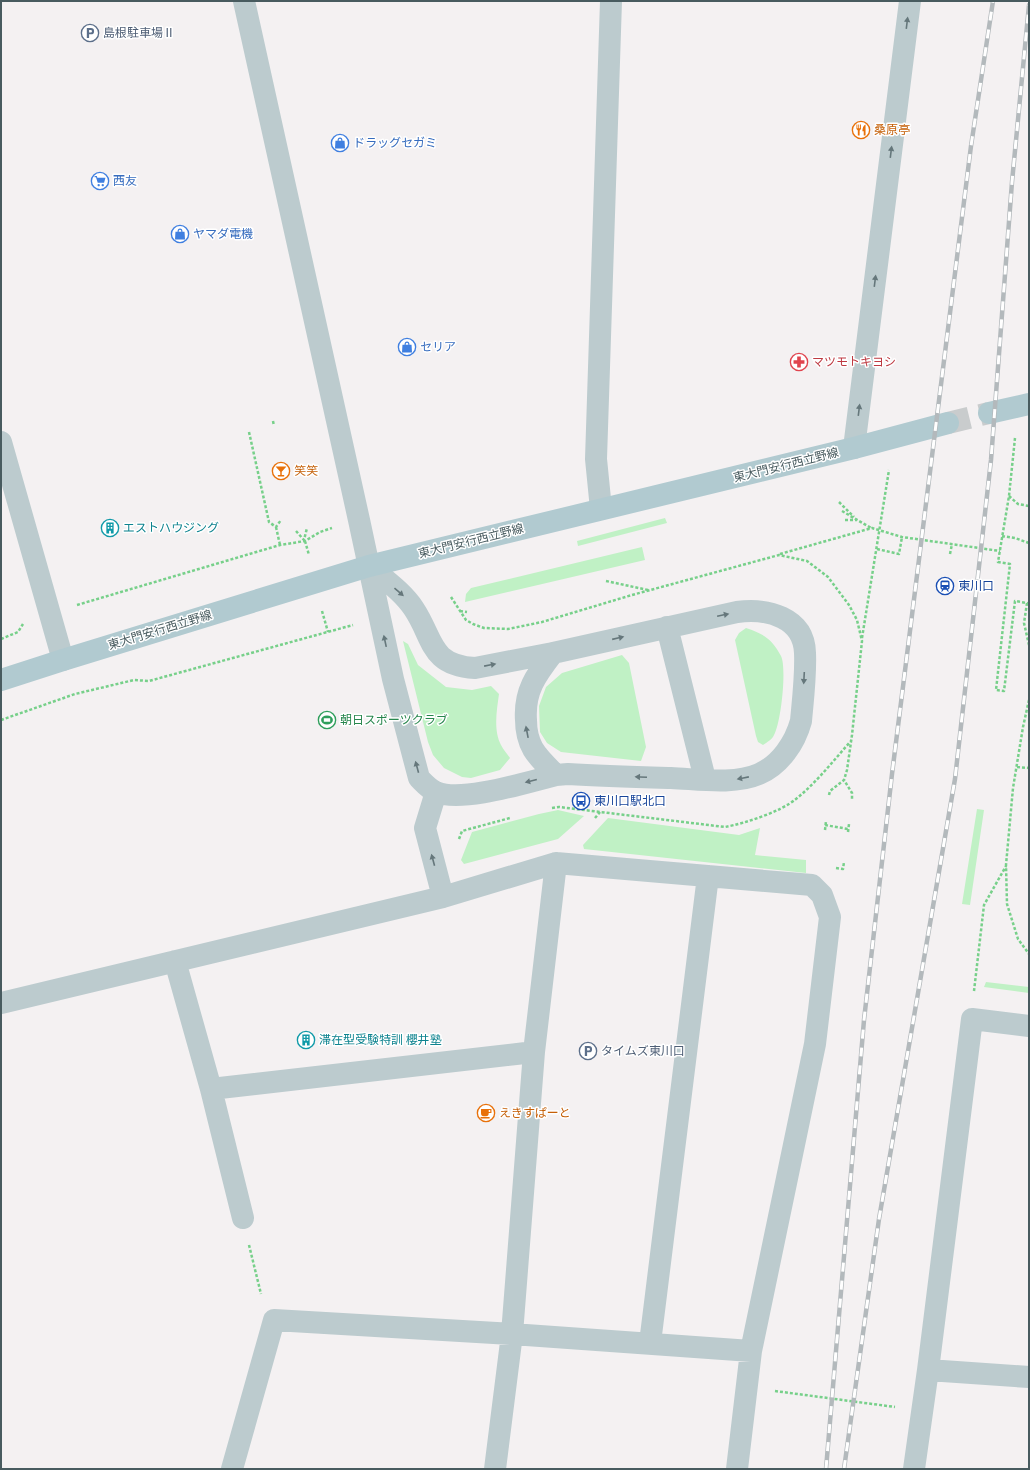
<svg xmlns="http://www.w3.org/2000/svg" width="1030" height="1470" viewBox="0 0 1030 1470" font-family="'Fira Sans Condensed','Noto Sans JP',sans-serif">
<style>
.green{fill:#c0f1c5}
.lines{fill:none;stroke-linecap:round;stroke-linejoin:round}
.major-tunnel{stroke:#c9cccd;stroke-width:22;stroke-dasharray:22 11;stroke-linecap:butt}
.path{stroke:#77d08a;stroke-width:2.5;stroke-dasharray:3 2;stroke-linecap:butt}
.minor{stroke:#bccbce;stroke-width:22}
.major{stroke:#b1cad0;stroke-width:22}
.rail-casing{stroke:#b3b9bc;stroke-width:4.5}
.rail{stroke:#fff;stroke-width:3;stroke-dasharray:9;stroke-linecap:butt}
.oneway{fill:#65777b}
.labels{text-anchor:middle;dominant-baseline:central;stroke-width:3;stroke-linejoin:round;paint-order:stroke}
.service-label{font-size:12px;fill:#4e5e75;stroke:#fff;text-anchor:start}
.food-label{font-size:12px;fill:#c56008;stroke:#fff;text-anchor:start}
.shop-label{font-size:12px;fill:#366cbe;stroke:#fff;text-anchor:start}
.health-label{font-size:12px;fill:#be3a42;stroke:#fff;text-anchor:start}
.street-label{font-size:12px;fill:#485b5f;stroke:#fff}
.culture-label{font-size:12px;fill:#0d838f;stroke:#fff;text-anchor:start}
.transit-label{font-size:12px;fill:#164399;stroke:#fff;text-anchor:start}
.leisure-label{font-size:12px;fill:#27864d;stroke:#fff;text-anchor:start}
</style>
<rect width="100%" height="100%" fill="#f4f1f2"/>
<!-- green -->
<path class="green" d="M 665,518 L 667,523 L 578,546 L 577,541 Z
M 642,547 L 645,560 L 465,602 L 466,594 L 471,588 Z
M 746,628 C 764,634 772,639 781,656 C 787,668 781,723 774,735 C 772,740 767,742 763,745 L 758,742 L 756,736 L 735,640 L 739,633 Z
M 403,641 L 408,644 L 418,665 L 446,687 L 472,690 L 491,686 L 499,694 C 497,709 493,730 501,745 C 503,749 507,754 510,758 L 500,770 L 471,778 L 462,777 L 444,768 L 433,755 L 428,742 Z
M 622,655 L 629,663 L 646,747 L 641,761 L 561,752 L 547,743 L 540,732 L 539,706 L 546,687 L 562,673 Z
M 977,809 L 984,810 L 970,905 L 962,904 Z
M 558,810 L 584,816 L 558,839 L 464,864 L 461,860 L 472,832 L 539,814 Z
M 608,818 L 739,835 L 760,828 L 755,855 L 806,860 L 806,873 L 584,849 L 583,845 Z
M 986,982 L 1029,987 L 1029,993 L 984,987 Z"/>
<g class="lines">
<!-- major-tunnel -->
<path class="major-tunnel" d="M 948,423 L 989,413"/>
<!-- path -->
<path class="path" d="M 273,421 L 274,426
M 249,432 L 269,522 L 276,527 L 281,520
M 1015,438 L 1009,496 L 998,562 L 1010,564 L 996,690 L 1004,691 L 1015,601 L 1027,603 L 1024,623 L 1029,645
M 1009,496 L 1018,504 L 1029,506
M 839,502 L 854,517
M 842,511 L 871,528
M 845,520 L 857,520
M 276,527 L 280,545
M 296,531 L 304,540 L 307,528
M 1002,536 L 1015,538 L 1029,543
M 305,541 L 309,555
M 877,549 L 899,554 L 902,537
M 780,554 L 872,528 L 902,537 L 1000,551
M 950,554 L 952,544
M 606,581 L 648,590
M 451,597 L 466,620 L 473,624 L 484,628 L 508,629 L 542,622 L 632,595 L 779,555 L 807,561 L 828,577 L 849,605 L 857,620 L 862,641 L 852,735 L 847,770 L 844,780
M 77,605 L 280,545 L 305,541 L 320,532 L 332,528
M 322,611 L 328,632
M 460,611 L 467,612
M 862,638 L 889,470
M 1,639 L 18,632 L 23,624
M 1029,700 L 1023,727 L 1013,788 L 1006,865 L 1007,904 L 1018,939 L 1029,954
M 1,720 L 75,694 L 134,680 L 149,681 L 353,625
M 1017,767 L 1029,768
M 829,795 L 830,791 L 844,780 L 852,793 L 852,799
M 552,808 L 559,807 L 725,827 C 746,823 780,812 796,799 C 817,782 833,761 851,741
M 595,818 L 600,812
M 825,825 L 848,829
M 825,830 L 826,821
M 848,832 L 849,824
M 459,839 L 462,831 L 510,818
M 836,868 L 843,869 L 844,862
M 974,991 L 984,905 L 1006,866
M 249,1245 L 261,1294
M 775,1391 L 895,1407"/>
<!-- minor -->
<path class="minor" d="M 244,1 L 359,520 L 393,679 L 419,778 C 424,783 429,789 436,792 C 462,803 527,782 556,775 L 568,774 C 602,776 637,777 671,778 C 698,779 734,785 759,774 C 780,765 795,743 801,721 C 803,699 806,675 805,653 C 804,617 767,608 737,612 L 553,653 L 475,668 C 429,665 434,639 414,609 C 403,592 384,579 369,566
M 1,442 L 63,660
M 854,448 L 910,1
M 601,509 L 596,459 L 611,1
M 667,627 L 705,779
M 553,653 C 536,675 524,691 526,720 C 526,730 528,740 533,749 C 539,759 548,767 556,775
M 436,792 L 425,828 L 443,897
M 175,961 L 211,1089 L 243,1218
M 1,1003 L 443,897 L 556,863 L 812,885 L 822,895 L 830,917 L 815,1044 L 751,1351 L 737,1469
M 211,1089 L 534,1052
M 650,1343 L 708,876
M 928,1370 L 1029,1377
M 232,1469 L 274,1320 L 512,1334 L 751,1351
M 495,1469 L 512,1334 L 534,1052 L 556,863
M 914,1469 L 928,1370 L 972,1019 L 1029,1026"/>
<!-- major -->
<path class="major" d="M 989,413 L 1029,404
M 1,680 L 63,660 L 369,566 L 854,448 L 948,423"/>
<defs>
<path id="rail" d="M 826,1469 L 864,1020 L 892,774 L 971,146 L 993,1
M 844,1469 L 879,1219 L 955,779 L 991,460 L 1012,182 L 1029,5"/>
</defs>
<!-- rail casing -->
<use href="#rail" class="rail-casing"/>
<!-- rail -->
<use href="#rail" class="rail"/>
</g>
<!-- one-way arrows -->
<defs><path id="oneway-solid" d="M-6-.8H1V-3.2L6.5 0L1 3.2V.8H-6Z"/></defs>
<g class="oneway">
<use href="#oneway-solid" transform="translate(907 23) rotate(-83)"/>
<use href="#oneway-solid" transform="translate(891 152) rotate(-83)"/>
<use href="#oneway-solid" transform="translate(875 281) rotate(-83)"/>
<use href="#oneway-solid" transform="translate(859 410) rotate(-83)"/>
<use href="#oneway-solid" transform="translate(399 592) rotate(41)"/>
<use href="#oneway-solid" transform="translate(723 615) rotate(-12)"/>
<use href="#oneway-solid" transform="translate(618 638) rotate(-13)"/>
<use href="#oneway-solid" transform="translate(385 641) rotate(-102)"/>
<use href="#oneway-solid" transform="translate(490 665) rotate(-11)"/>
<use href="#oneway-solid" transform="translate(804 678) rotate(93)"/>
<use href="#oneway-solid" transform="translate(527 732) rotate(-101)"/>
<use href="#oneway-solid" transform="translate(417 767) rotate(-105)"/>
<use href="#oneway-solid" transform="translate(641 777) rotate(-178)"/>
<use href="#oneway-solid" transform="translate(743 778) rotate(169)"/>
<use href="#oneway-solid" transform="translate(531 781) rotate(166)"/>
<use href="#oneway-solid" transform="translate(433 860) rotate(-105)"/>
</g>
<!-- icons -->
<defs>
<symbol id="parking-ring" viewBox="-11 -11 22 22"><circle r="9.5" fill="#fff" stroke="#5c6f8a" stroke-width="1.5"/><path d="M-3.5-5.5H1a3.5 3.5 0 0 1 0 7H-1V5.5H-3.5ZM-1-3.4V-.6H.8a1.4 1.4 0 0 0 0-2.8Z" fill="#5c6f8a"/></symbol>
<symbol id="restaurant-ring" viewBox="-11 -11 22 22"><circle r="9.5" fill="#fff" stroke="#e8710a" stroke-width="1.5"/><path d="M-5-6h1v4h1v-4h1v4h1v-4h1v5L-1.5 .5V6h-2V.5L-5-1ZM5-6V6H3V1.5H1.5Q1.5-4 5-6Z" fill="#e8710a"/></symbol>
<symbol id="shop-ring" viewBox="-11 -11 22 22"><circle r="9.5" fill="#fff" stroke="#3f7fe0" stroke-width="1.5"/><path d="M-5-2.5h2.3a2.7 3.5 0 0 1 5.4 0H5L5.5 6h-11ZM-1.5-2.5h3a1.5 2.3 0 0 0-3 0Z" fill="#3f7fe0"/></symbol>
<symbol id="supermarket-ring" viewBox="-11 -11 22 22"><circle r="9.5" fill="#fff" stroke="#3f7fe0" stroke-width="1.5"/><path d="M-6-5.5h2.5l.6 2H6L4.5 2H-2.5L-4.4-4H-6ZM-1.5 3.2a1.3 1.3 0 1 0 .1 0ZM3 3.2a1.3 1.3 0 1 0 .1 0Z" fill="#3f7fe0"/></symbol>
<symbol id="pharmacy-ring" viewBox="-11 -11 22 22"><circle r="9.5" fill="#fff" stroke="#e0444e" stroke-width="1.5"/><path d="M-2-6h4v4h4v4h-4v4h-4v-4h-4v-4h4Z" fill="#e0444e"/></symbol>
<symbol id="bar-ring" viewBox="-11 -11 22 22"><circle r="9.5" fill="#fff" stroke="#e8710a" stroke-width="1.5"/><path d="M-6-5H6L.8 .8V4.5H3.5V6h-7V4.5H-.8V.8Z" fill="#e8710a"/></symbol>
<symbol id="building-ring" viewBox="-11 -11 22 22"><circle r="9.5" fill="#fff" stroke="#0f9aa8" stroke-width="1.5"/><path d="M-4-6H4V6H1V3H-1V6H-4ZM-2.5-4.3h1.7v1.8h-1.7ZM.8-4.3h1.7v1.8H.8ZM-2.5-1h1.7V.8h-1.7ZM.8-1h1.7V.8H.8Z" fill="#0f9aa8"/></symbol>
<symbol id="station-ring" viewBox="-11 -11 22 22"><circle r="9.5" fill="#fff" stroke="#1a4fb4" stroke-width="1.5"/><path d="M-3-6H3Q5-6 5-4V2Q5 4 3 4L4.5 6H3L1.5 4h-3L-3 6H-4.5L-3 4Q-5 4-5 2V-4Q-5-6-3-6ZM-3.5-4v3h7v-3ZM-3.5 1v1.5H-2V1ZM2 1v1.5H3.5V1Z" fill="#1a4fb4"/></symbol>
<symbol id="stadium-ring" viewBox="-11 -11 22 22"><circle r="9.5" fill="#fff" stroke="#2e9e5b" stroke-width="1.5"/><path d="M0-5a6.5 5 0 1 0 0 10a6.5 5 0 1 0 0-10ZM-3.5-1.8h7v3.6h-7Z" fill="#2e9e5b"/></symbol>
<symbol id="bus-ring" viewBox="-11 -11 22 22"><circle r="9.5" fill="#fff" stroke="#1a4fb4" stroke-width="1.5"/><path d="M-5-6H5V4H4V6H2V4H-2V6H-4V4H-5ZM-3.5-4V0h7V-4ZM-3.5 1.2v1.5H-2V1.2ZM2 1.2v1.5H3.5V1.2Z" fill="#1a4fb4"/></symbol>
<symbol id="cafe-ring" viewBox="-11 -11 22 22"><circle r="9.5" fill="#fff" stroke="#e8710a" stroke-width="1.5"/><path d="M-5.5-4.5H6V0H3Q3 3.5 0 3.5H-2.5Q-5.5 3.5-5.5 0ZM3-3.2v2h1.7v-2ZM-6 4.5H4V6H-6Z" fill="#e8710a"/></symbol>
</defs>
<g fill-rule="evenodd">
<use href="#parking-ring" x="80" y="23" width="20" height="20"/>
<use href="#restaurant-ring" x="851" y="120" width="20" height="20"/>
<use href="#shop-ring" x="330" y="133" width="20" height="20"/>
<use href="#supermarket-ring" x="90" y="171" width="20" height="20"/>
<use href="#shop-ring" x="170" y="224" width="20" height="20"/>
<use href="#shop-ring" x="397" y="337" width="20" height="20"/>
<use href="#pharmacy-ring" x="789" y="352" width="20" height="20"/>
<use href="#bar-ring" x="271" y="461" width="20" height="20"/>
<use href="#building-ring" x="100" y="518" width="20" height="20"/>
<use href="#station-ring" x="935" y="576" width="20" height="20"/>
<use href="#stadium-ring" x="317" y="710" width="20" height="20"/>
<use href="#bus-ring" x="571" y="791" width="20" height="20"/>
<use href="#building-ring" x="296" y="1030" width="20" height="20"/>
<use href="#parking-ring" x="578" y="1041" width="20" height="20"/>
<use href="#cafe-ring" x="476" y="1103" width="20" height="20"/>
</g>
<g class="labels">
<!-- service labels -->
<g class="service-label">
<text x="103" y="33">島根駐車場Ⅱ</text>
<text x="601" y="1051">タイムズ東川口</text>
</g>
<!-- food labels -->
<g class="food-label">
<text x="874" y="130">桑原亭</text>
<text x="294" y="471">笑笑</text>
<text x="499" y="1113">えきすぱーと</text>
</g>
<!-- shop labels -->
<g class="shop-label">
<text x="353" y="143">ドラッグセガミ</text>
<text x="113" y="181">西友</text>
<text x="193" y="234">ヤマダ電機</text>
<text x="420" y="347">セリア</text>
</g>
<!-- health labels -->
<g class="health-label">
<text x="812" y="362">マツモトキヨシ</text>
</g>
<!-- street labels -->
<g class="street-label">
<text transform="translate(786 465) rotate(-14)">東大門安行西立野線</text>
<text transform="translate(471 541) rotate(-14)">東大門安行西立野線</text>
<text transform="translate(160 630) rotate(-17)">東大門安行西立野線</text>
</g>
<!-- culture labels -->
<g class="culture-label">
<text x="123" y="528">エストハウジング</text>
<text x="319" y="1040">滞在型受験特訓 櫻井塾</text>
</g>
<!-- transit labels -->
<g class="transit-label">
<text x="958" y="586">東川口</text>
<text x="594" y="801">東川口駅北口</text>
</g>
<!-- leisure labels -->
<g class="leisure-label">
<text x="340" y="720">朝日スポーツクラブ</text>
</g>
</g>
<!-- border -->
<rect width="1030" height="1470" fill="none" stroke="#485b5f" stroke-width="4"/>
</svg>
